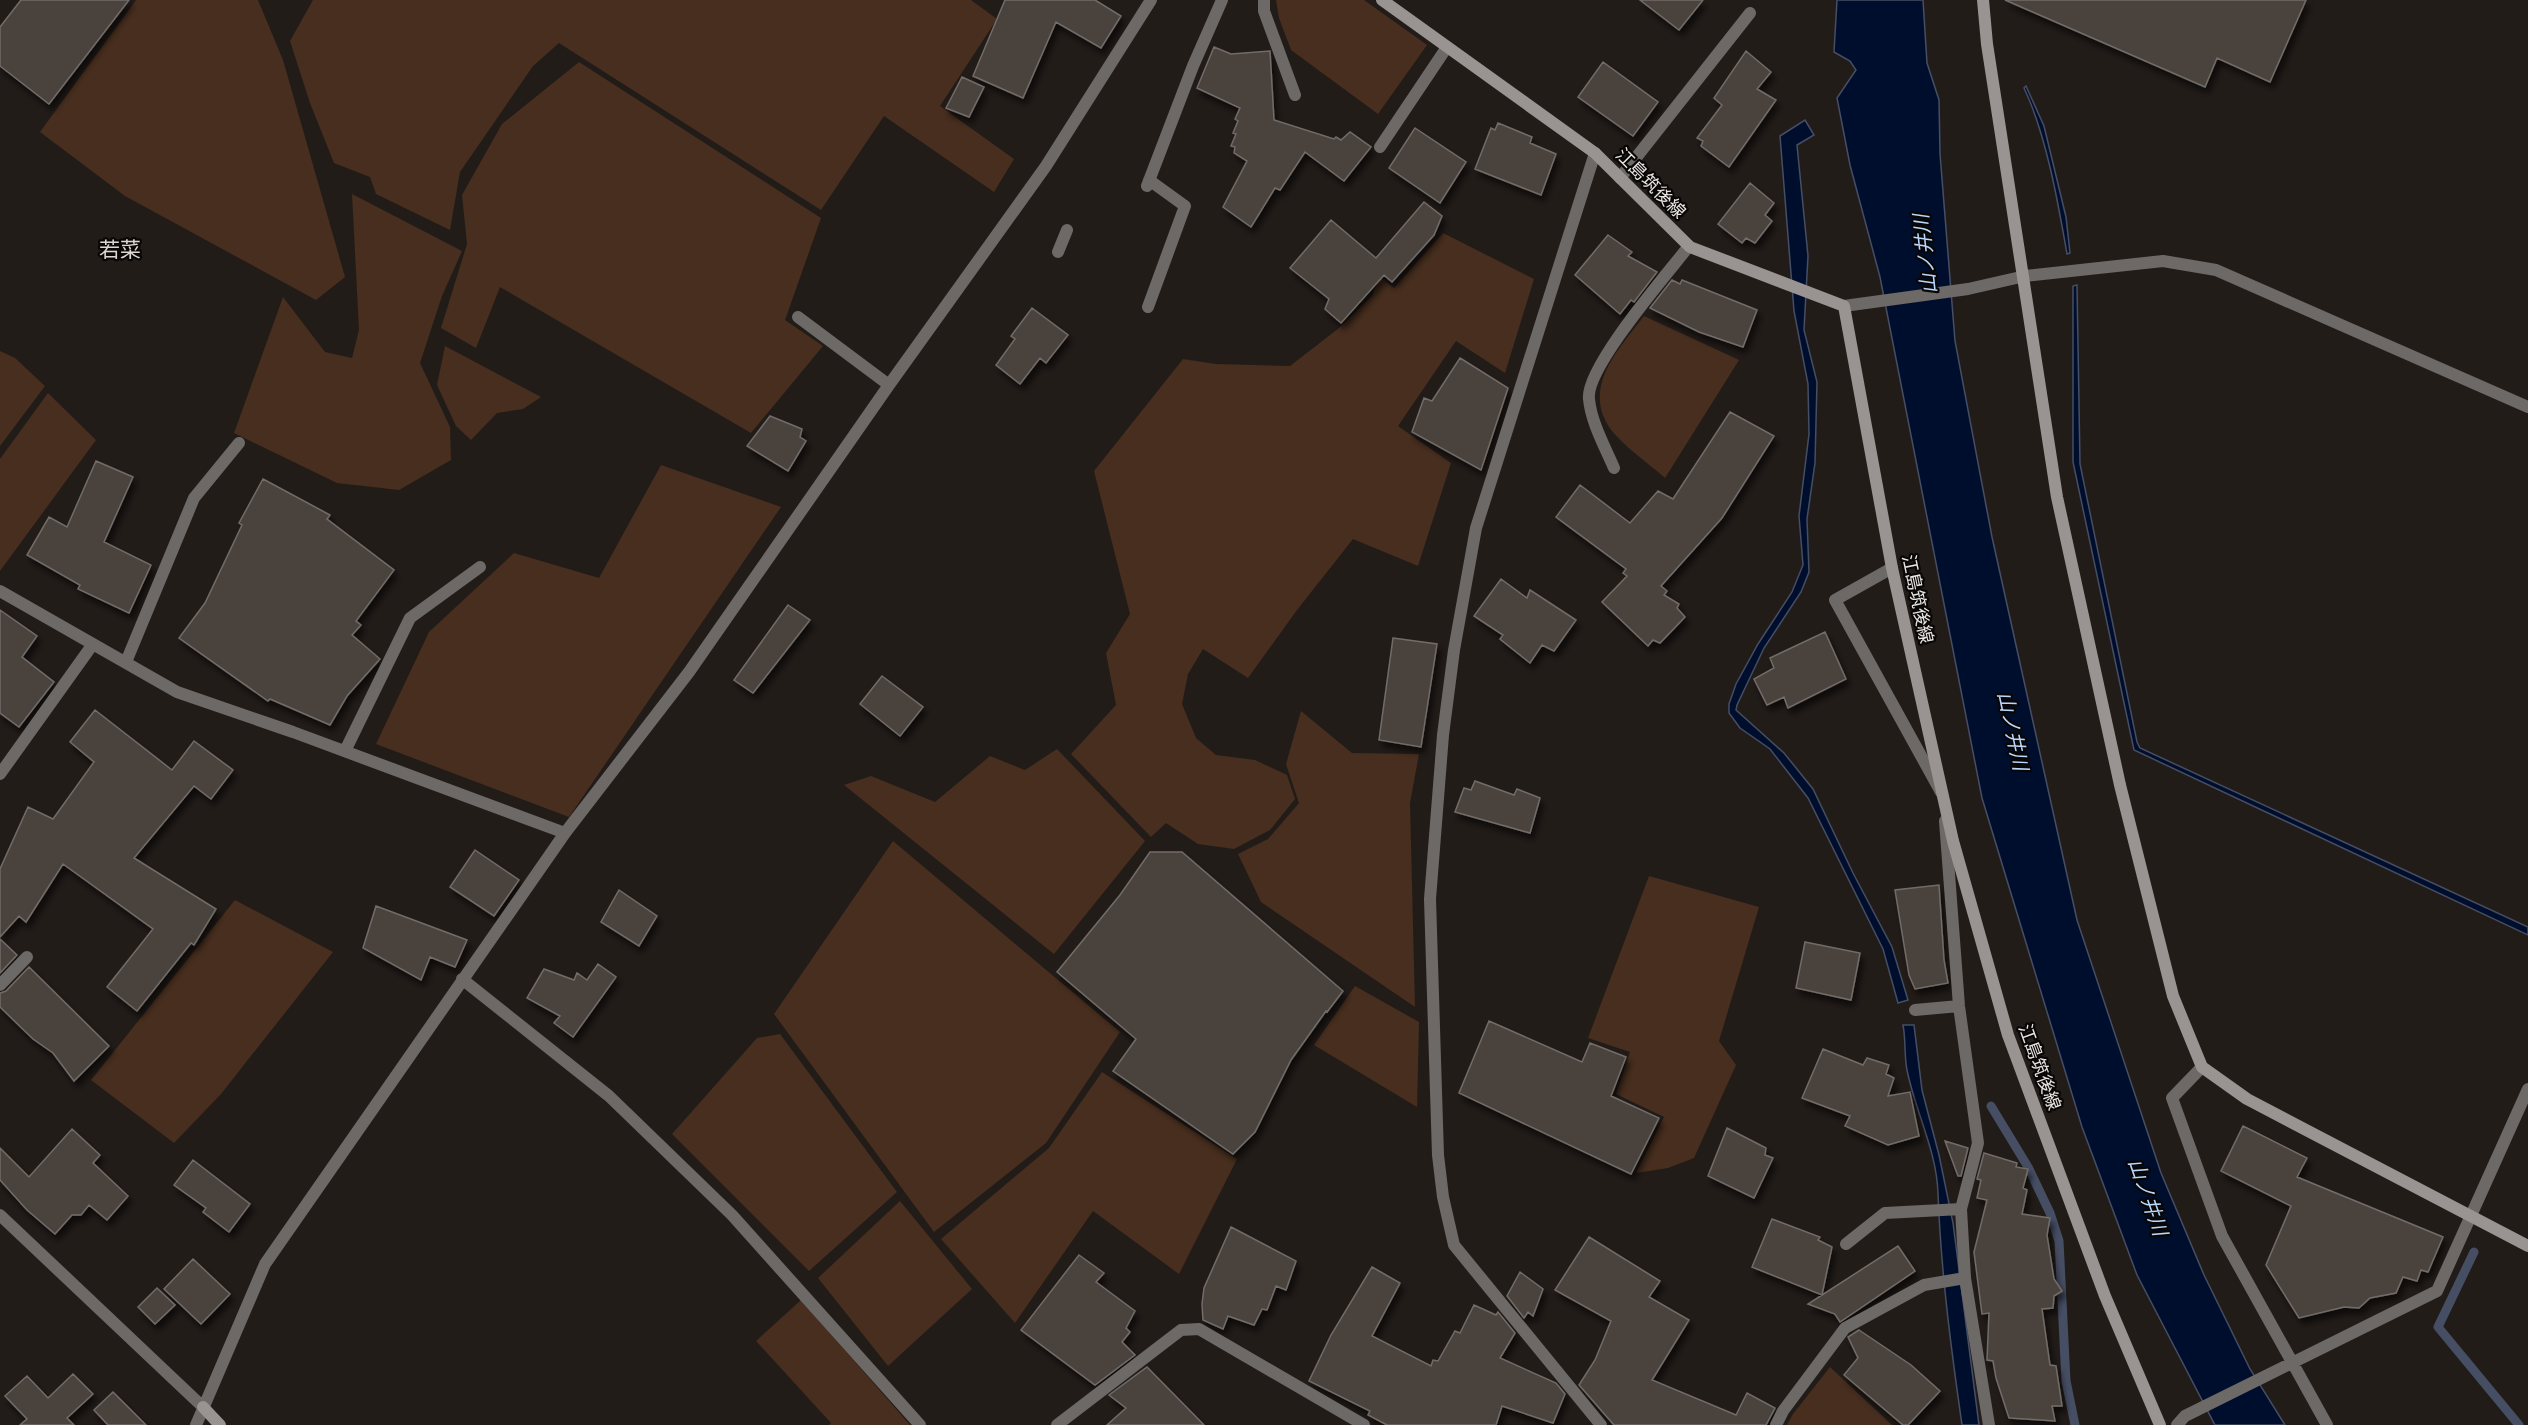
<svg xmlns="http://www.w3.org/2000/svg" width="2528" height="1425" viewBox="0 0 2528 1425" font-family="Roboto,'Noto Sans JP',sans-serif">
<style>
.green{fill:#472e1e}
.water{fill:#000e2e;stroke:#464e64;stroke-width:1.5}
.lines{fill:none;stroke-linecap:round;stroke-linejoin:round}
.stream{stroke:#464e64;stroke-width:9}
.building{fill:#48423e;stroke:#726c68;stroke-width:1.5;filter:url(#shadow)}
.lane{stroke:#6c6967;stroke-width:12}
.street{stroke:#6c6967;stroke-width:12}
.secondary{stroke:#999491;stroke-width:12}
.labels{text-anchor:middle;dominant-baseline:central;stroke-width:4.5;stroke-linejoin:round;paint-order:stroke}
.street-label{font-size:18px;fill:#e9e5e3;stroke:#090706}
.water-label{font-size:20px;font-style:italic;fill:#bad7fd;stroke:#090706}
.quarter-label{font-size:21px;fill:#ddd6d1;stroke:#090706}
</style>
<defs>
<filter id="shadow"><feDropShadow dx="3.5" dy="6" stdDeviation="3" flood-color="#0009"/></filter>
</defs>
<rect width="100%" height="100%" fill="#221c19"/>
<!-- green -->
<path class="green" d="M 136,0 L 258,0 L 283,60 L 345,277 L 316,300 L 125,196 L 40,132 Z
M 313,0 L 971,0 L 997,19 L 940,106 L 1014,159 L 994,192 L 884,116 L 821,210 L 559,43 L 533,66 L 460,172 L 450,230 L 376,194 L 370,177 L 334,163 L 310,103 L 290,41 Z
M 1276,0 L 1364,0 L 1427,45 L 1378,114 L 1291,50 L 1279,18 Z
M 579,62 L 821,218 L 785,320 L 823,346 L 751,433 L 500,287 L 476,348 L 441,328 L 467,244 L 462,195 L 502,124 Z
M 352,194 L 462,251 L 442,296 L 420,363 L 450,427 L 451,460 L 399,490 L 337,483 L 234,433 L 283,297 L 325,352 L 352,358 L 359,330 Z
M 1443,233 L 1534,279 L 1505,373 L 1456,341 L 1398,426 L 1451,463 L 1418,566 L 1353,539 L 1297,610 L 1248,678 L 1203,649 L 1188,674 L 1182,704 L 1196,738 L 1216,755 L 1255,760 L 1287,775 L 1295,799 L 1270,830 L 1234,849 L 1198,844 L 1166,823 L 1151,837 L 1071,754 L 1116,705 L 1106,653 L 1130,614 L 1094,471 L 1183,359 L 1216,364 L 1290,366 L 1339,328 L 1372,296 L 1380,277 L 1394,288 Z
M 1644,316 L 1739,360 L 1665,478 C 1648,463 1626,448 1612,431 C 1580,389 1618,350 1644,316 Z
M 445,346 L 541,397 L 523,409 L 497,413 L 471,440 L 456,426 L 437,385 Z
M 0,351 L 15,358 L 45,386 L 0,446 Z
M 48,393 L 96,440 L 0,571 L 0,459 Z
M 661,465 L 781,507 L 569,817 L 376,744 L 429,632 L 514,553 L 599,578 Z
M 1301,711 L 1352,753 L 1419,754 L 1410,803 L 1415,1007 L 1261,902 L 1238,854 L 1268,839 L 1299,803 L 1286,764 Z
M 1057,749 L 1145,841 L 1054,954 L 844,785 L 871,776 L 935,802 L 990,756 L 1025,770 Z
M 893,841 L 1120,1032 L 1046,1143 L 934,1232 L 774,1014 Z
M 1649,876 L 1759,907 L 1719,1041 L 1736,1065 L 1694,1158 L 1668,1168 L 1636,1173 L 1664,1117 L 1616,1094 L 1630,1052 L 1588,1038 Z
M 235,900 L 333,952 L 221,1094 L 174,1143 L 91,1080 Z
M 1355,986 L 1419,1022 L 1417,1107 L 1314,1045 Z
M 780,1034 L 897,1192 L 809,1271 L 672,1134 L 757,1038 Z
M 1102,1072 L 1237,1159 L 1179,1274 L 1093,1211 L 1015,1323 L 941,1239 L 1049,1148 Z
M 900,1201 L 972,1289 L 888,1366 L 818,1278 Z
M 801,1300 L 910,1425 L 829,1425 L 831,1423 L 756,1341 Z
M 1830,1367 L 1892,1425 L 1787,1425 L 1793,1414 Z"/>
<!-- water -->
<path class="water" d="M 1837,0 L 1923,0 L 1927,63 L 1939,100 L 1940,154 L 1955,341 L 1992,537 L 2077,920 L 2161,1173 L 2204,1275 L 2250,1369 L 2285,1425 L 2215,1425 L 2137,1275 L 2082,1127 L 1982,798 L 1880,277 L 1850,165 L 1837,98 L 1856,70 L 1850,61 L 1834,52 Z
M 2026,86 L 2044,126 L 2066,217 L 2070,253 L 2067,254 C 2058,202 2046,134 2024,88 Z
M 1805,120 L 1814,135 L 1797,145 L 1808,256 L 1804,330 L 1817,382 L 1815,463 L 1807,519 L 1809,572 L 1801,592 L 1764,648 L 1737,705 L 1736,710 L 1784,753 L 1813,789 L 1853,873 L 1892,947 L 1908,1000 L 1898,1003 L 1883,949 L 1808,798 L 1770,749 L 1740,728 L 1729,713 L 1729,704 L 1736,684 L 1758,644 L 1792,592 L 1803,565 L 1799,516 L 1809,434 L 1808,384 L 1794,311 L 1780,136 Z
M 2077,285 L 2080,464 L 2137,742 L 2140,748 L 2528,927 L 2528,935 L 2134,750 L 2073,462 L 2073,286 Z
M 1903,1025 L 1914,1025 L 1922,1090 L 1939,1155 L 1953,1223 L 1979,1425 L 1962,1425 C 1951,1348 1941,1272 1938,1194 C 1937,1151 1915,1111 1907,1070 C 1904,1055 1906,1040 1903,1025 Z"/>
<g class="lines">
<!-- stream -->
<path class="stream" d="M 1991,1106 L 2028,1167 L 2050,1213 L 2059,1241 L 2066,1381 L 2075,1425
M 2474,1252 L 2438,1327 L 2519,1425"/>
</g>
<!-- building -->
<path class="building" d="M 21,0 L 129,0 L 49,104 L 0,66 L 0,27 Z
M 1005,0 L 1095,0 L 1121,16 L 1101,48 L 1056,22 L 1023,98 L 973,76 Z
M 1640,0 L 1703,0 L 1679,30 Z
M 2005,0 L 2306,0 L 2270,82 L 2217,58 L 2205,87 Z
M 1214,47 L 1231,54 L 1270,51 L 1274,120 L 1334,139 L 1336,137 L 1341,140 L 1350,132 L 1371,147 L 1344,181 L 1305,152 L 1280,190 L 1275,188 L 1251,227 L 1223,207 L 1247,161 L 1234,153 L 1235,147 L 1231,146 L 1236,134 L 1233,133 L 1238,121 L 1235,119 L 1240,108 L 1197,88 Z
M 1746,51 L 1771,72 L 1757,89 L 1776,100 L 1729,167 L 1701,146 L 1703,141 L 1697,138 L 1722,105 L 1714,98 Z
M 1603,62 L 1658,102 L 1633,136 L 1578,97 Z
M 962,77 L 984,87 L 969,117 L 946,108 Z
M 1498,123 L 1532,137 L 1530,143 L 1556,154 L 1541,195 L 1475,169 L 1491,128 L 1495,130 Z
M 1415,128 L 1466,162 L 1440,203 L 1389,168 Z
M 1750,183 L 1774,203 L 1765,215 L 1772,221 L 1755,243 L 1746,238 L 1742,243 L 1718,224 Z
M 1424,202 L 1442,216 L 1434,235 L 1392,282 L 1384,275 L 1341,323 L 1325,309 L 1329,299 L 1290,268 L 1331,220 L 1376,258 Z
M 1608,235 L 1632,252 L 1628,256 L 1657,272 L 1634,302 L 1631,300 L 1620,314 L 1575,275 Z
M 1672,280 L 1680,284 L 1682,280 L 1757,310 L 1743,347 L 1699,332 L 1650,308 Z
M 1032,308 L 1068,335 L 1046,363 L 1040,358 L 1020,384 L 996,365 L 1015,339 L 1011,336 Z
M 1460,358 L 1508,388 L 1481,470 L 1412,432 L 1424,398 L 1432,401 Z
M 1730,412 L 1774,436 L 1722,518 L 1661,586 L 1667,591 L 1664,595 L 1679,604 L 1677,608 L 1685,617 L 1660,643 L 1653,640 L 1648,646 L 1602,602 L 1627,576 L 1623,573 L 1626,569 L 1556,517 L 1580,485 L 1630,523 L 1658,491 L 1673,499 Z
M 770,416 L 802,429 L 800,437 L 806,441 L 788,471 L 747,446 Z
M 96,461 L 133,477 L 104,542 L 151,565 L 129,613 L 78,589 L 80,585 L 27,555 L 49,517 L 67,527 Z
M 263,479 L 330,515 L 327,519 L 394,570 L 356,621 L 361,625 L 352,635 L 380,659 L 347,696 L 330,725 L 270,699 L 268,701 L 179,638 L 205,603 L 242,525 L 239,523 Z
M 1501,579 L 1527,598 L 1530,590 L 1576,620 L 1554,651 L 1542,645 L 1530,663 L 1500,639 L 1503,635 L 1474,616 Z
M 788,605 L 810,620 L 753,693 L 734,680 Z
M 0,610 L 37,636 L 22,657 L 54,682 L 19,727 L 0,713 Z
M 1825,632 L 1846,679 L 1788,708 L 1784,697 L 1767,705 L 1754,679 L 1774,668 L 1770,658 Z
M 1393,638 L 1437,644 L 1421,747 L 1379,740 Z
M 882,676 L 923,707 L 900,736 L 860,704 Z
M 95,710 L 172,770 L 194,741 L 233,770 L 211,799 L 194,786 L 134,858 L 216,909 L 194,945 L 191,943 L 137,1011 L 107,987 L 153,929 L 63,864 L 26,922 L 19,916 L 0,937 L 0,869 L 28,807 L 53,819 L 94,762 L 70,742 Z
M 1475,781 L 1514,795 L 1517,789 L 1540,798 L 1530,833 L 1455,812 L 1464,788 L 1471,790 Z
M 475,850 L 519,880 L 494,916 L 450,887 Z
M 1150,852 L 1182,852 L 1343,991 L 1327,1012 L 1326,1011 L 1291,1060 L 1255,1132 L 1233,1154 L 1113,1071 L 1136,1039 L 1057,972 L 1120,895 Z
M 1939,885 L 1944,960 L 1948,983 L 1915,989 L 1909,975 L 1895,890 Z
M 619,890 L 657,916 L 639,946 L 601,922 Z
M 376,906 L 467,940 L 455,967 L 430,957 L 421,980 L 363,948 Z
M 0,939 L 17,955 L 0,973 Z
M 1805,942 L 1860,953 L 1851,1000 L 1796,988 Z
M 598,964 L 616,977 L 573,1037 L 554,1023 L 560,1016 L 527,998 L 544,969 L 574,980 L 577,973 L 587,980 Z
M 29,967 L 109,1046 L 74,1081 L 53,1053 L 33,1039 L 0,1007 L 0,993 L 6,991 Z
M 1489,1021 L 1582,1062 L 1590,1043 L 1626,1057 L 1611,1096 L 1659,1118 L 1631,1174 L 1459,1093 Z
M 1823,1049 L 1863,1065 L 1867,1058 L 1889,1065 L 1886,1074 L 1894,1078 L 1888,1096 L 1910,1092 L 1919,1136 L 1888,1145 L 1845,1126 L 1850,1116 L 1802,1098 Z
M 2243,1126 L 2307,1158 L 2297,1177 L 2443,1237 L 2428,1272 L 2421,1270 L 2417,1281 L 2403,1277 L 2396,1293 L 2370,1298 L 2359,1308 L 2344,1307 L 2299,1318 L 2266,1265 L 2291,1206 L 2221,1171 Z
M 1727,1128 L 1766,1148 L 1765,1155 L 1773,1158 L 1754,1198 L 1708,1176 Z
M 72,1129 L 100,1155 L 93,1163 L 128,1196 L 107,1220 L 89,1205 L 81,1215 L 72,1215 L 55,1234 L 27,1210 L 0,1180 L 0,1148 L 29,1177 Z
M 1945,1141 L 1968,1148 L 1961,1176 L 1958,1176 Z
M 1984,1153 L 2017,1163 L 2016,1167 L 2028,1169 L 2023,1188 L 2027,1190 L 2022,1214 L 2050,1218 L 2047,1235 L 2054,1279 L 2062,1291 L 2054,1296 L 2053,1308 L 2042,1309 L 2050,1365 L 2056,1366 L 2062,1406 L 2052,1406 L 2055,1421 L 2009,1418 L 1996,1378 L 1993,1361 L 1987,1360 L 1989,1313 L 1982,1314 L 1974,1252 L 1987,1200 L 1977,1198 L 1981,1180 L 1977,1179 Z
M 193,1160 L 250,1204 L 229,1232 L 203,1212 L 206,1208 L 174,1185 Z
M 1772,1219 L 1820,1237 L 1818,1240 L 1832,1247 L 1822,1295 L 1752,1267 Z
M 1231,1227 L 1296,1261 L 1286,1290 L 1276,1286 L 1267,1310 L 1262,1309 L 1254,1325 L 1228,1316 L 1223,1329 L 1203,1320 L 1202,1304 L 1204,1288 Z
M 1589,1237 L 1660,1281 L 1649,1297 L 1689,1320 L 1652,1380 L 1736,1415 L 1747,1393 L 1775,1408 L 1766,1425 L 1614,1425 L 1579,1385 L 1595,1360 L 1611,1321 L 1555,1290 Z
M 1898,1246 L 1915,1271 L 1840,1322 L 1835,1314 L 1808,1304 Z
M 1079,1255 L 1104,1273 L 1096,1282 L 1135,1311 L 1126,1328 L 1130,1332 L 1122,1342 L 1135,1355 L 1095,1385 L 1021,1330 Z
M 193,1259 L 230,1294 L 201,1324 L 164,1289 Z
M 1372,1267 L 1400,1283 L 1372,1336 L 1431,1366 L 1433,1360 L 1438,1361 L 1455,1331 L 1460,1333 L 1474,1305 L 1496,1315 L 1498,1312 L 1515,1333 L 1500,1358 L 1556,1383 L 1565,1394 L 1553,1423 L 1502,1406 L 1496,1425 L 1387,1425 L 1368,1415 L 1370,1411 L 1309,1381 L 1331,1335 Z
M 1520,1272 L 1543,1289 L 1533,1316 L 1528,1312 L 1524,1318 L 1507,1296 Z
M 157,1288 L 175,1305 L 155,1324 L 138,1307 Z
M 1859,1330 L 1911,1365 L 1940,1391 L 1908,1425 L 1903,1425 L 1844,1375 L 1858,1358 L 1848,1337 Z
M 1147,1367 L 1204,1425 L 1107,1425 L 1126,1408 L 1109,1395 Z
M 73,1374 L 93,1394 L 67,1418 L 74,1425 L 20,1425 L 27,1419 L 5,1396 L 27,1376 L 48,1398 Z
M 113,1392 L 146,1425 L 108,1425 L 94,1410 Z"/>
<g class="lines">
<!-- lane -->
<path class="lane" d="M 1147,186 L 1193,66 L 1222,0
M 1058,252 L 1067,230
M 1148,307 L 1185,206 L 1149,180
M 1892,568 L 1835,600 L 1941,792
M 1945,821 L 1959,1006 L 1978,1143 L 1961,1209
M 1915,1010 L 1959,1006
M 1057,1425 L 1181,1330 L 1199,1329 L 1364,1425
M 1776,1425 L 1783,1411 L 1845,1328 L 1924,1285 L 1965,1278"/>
<!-- street -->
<path class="street" d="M 1264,0 L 1264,11 L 1295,95
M 1380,147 L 1447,47
M 1595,153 L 1476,528 L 1454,650 L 1443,735 L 1430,899 L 1438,1155 L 1443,1197 L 1454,1245 L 1601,1425
M 1620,178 L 1750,13
M 1844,306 L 1968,289 L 2025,276 L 2163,261 L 2216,270 L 2528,407
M 798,317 L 889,385
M 1614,468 C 1605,447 1591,422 1589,399 C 1585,368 1668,273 1689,246
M 0,591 L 177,692 L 293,732 L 565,833
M 126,662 L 194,498 L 239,443
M 345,751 L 410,618 L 480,567
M 0,774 L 93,644
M 462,979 L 609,1096 L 732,1215 L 920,1425
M 0,985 L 27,957
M 2202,1067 L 2172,1098 L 2222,1236 L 2327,1425
M 0,1215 L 203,1407
M 1846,1244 L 1885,1213 L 1961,1209 L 1965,1278 L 1989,1425
M 196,1425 L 265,1264 L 565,833 L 689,672 L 889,385 L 1046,166 L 1151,0
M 2177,1425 L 2185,1416 L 2437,1291 L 2528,1089"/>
<!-- secondary -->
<path class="secondary" d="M 1382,0 L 1595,153 L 1690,247 L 1844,306 L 1892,568 L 1953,841 L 2008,1035 L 2105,1296 L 2160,1425
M 1983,0 L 1987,44 L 2057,497 L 2120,785 L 2173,996 L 2202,1067 L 2247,1099 L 2528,1246
M 203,1407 L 220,1425"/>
</g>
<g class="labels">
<!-- street labels -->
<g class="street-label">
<text transform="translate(1651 183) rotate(45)">江島筑後線</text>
<text transform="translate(1918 599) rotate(78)">江島筑後線</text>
<text transform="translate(2040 1067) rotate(70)">江島筑後線</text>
</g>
<!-- water labels -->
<g class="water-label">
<text transform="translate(1925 254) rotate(-96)">山ノ井川</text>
<text transform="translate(2013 731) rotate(78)">山ノ井川</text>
<text transform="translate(2148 1197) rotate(71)">山ノ井川</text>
</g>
<!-- quarter labels -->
<g class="quarter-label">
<text x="120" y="250">若菜</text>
</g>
</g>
</svg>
